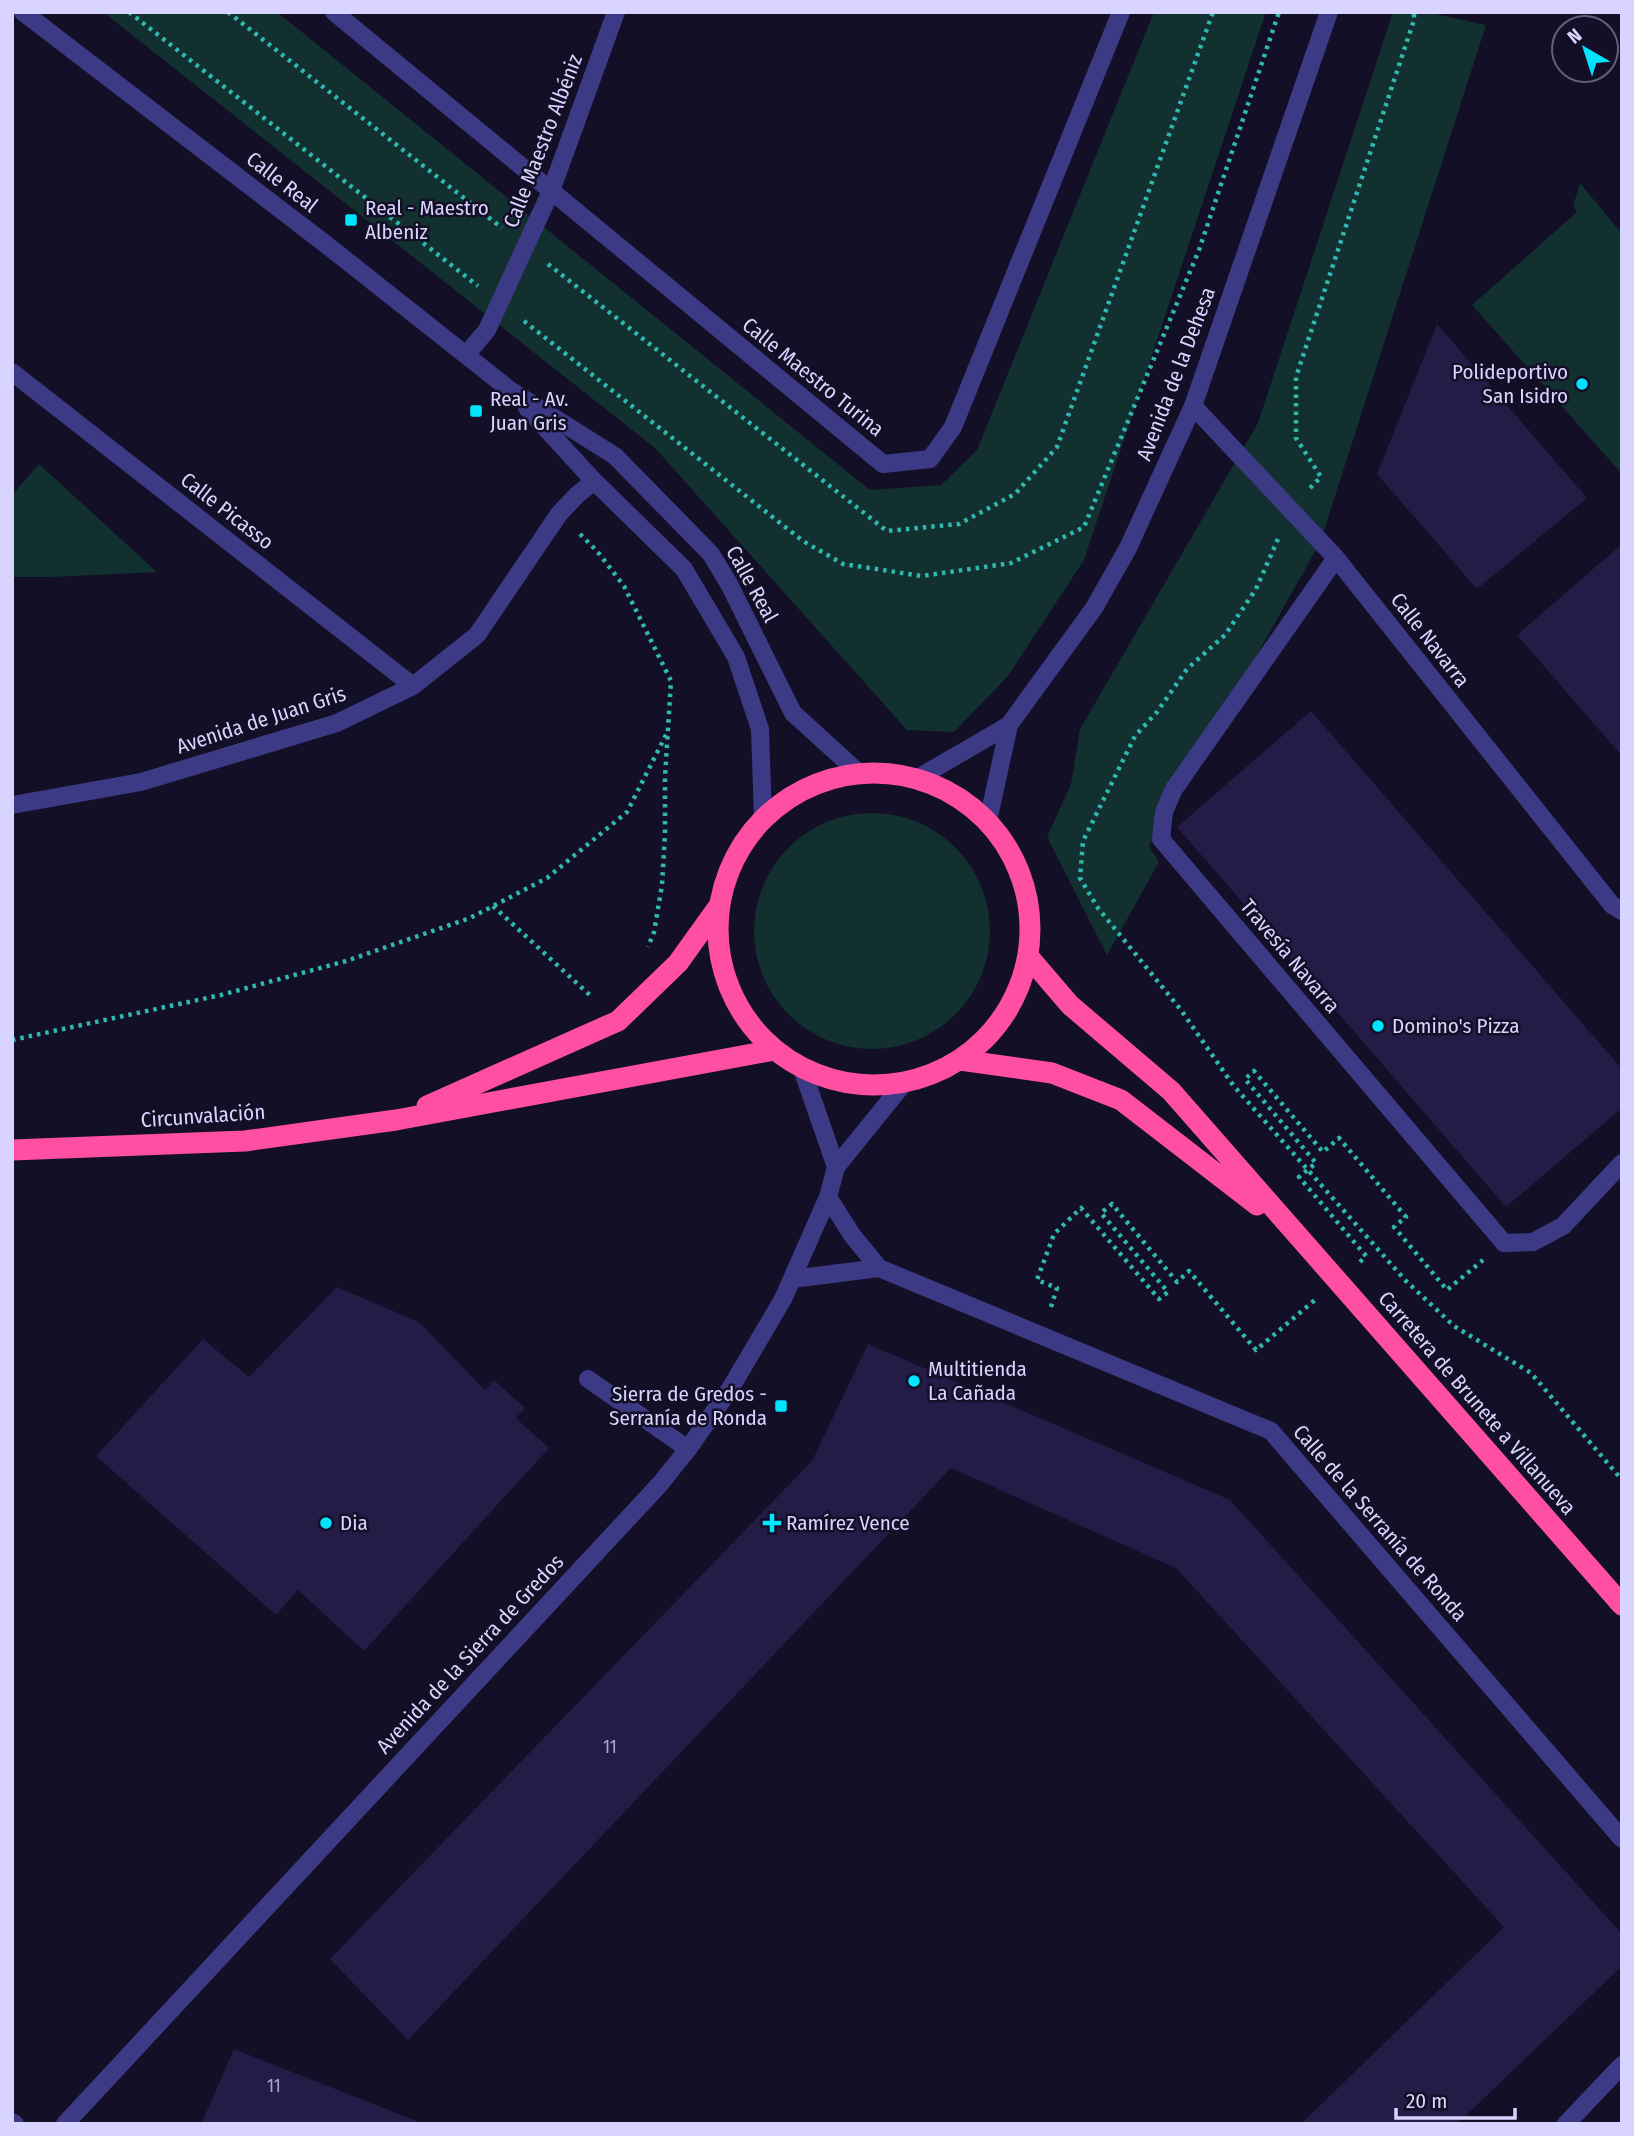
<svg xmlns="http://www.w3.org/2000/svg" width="1634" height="2136" viewBox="0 0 1634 2136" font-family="'Fira Sans Condensed',sans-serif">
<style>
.green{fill:#12302f}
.building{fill:#241b47}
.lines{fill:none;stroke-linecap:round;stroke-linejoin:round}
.path{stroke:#2fb8b0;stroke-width:4.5;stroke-dasharray:3.5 5;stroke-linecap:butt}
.minor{stroke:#3d3a85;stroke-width:18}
.highway{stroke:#ff4fa3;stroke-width:21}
.poi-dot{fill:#00e5ff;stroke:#130f26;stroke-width:2.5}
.labels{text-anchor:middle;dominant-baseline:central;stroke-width:5;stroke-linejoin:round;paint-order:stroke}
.number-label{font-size:18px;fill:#aca6d1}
.street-label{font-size:21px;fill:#d9d4ff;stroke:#130f26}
.poi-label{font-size:21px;fill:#d9d4ff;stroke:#130f26;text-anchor:start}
</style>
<rect width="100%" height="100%" fill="#130f26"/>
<!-- green -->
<path class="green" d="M 103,12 L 277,12 L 870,490 L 941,485 L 977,450 L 1154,12 L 1266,12 L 1084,560 L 1008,676 L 954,732 L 907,730 L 655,448 Z
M 1393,12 L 1426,12 L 1486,25 L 1320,543 L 1149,846 L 1159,862 L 1107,955 L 1047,837 L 1071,784 L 1080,729 L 1258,423 Z
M 1580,183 L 1622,234 L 1622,474 L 1472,305 L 1577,212 L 1573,206 Z
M 39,464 L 157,572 L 51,577 L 12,577 L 12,495 Z
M754 931a118 118 0 1 1 236 0a118 118 0 1 1-236 0Z"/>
<!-- building -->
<path class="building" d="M 1437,324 L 1587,498 L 1477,589 L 1377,474 Z
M 1622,544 L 1622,756 L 1517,635 Z
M 1311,711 L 1622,1069 L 1622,1108 L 1506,1207 L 1177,827 Z
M 337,1287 L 419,1322 L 485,1390 L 494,1380 L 525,1408 L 516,1418 L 549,1448 L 364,1651 L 298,1590 L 276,1615 L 96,1456 L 203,1339 L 249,1377 Z
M 868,1344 L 1230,1500 L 1622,1934 L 1622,1966 L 1457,2124 L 1301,2124 L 1504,1927 L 1176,1568 L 951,1468 L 408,2040 L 330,1959 L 812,1461 Z
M 234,2049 L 424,2124 L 201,2124 Z"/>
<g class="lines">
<!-- path -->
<path class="path" d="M 129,12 L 478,286
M 228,12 L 502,228
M 548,264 L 887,531 L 959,524 L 1015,494 L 1057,447 L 1213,12
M 524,321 L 803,541 L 843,564 L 922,576 L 1011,563 L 1084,527 L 1199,250 L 1279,12
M 1310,488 L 1321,477 L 1296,438 L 1296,377 L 1414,20 L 1414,12
M 580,534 L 597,551 L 624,586 L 671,681 L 665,777 L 665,834 L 662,885 L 654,932 L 648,947
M 1278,539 L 1256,589 L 1225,635 L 1187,669 L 1157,712 L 1135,736 L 1083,841 L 1080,878 L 1098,908 L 1181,1010 L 1233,1085 L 1405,1280 L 1454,1326 L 1531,1373 L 1622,1480
M 493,906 L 593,998
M 12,1040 L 221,995 L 346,961 L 470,918 L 547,878 L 627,812 L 668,731
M 1360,1262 L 1366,1256 L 1299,1177 L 1316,1163 L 1245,1079 L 1254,1071 L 1323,1152 L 1339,1138 L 1406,1217 L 1394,1227 L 1447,1290 L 1483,1260
M 1051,1307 L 1057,1288 L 1037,1280 L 1054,1234 L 1081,1208 L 1159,1299 L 1168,1292 L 1101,1213 L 1112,1204 L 1177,1282 L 1189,1271 L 1256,1350 L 1316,1299"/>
<!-- minor -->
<path class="minor" d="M 23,12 L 328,246 L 510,390 L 615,456 L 711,554 L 729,584 L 793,713 L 859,773
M 334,12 L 883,464 L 930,459 L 953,427 L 1121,12
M 466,355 L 487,330 L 551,191 L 616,12
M 12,372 L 413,686
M 1193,406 L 1336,558 L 1612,905 L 1622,911
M 527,408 L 594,481 L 684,569 L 736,657 L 760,729 L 763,818
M 1336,558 L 1174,789 L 1164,812 L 1161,839 L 1504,1243 L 1533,1242 L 1563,1226 L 1622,1163
M 918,778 L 1009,725
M 12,805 L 141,782 L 337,723 L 413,686 L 477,635 L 559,514 L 577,495 L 594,481
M 988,821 L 1009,725 L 1094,608 L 1128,548 L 1193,406 L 1329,12
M 802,1069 L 836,1167
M 828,1197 L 852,1235 L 879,1268
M 792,1279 L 879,1268 L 1271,1431 L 1622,1839
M 588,1379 L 688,1449
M 12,2122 L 15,2124
M 65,2124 L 660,1484 L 688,1449 L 730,1389 L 783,1299 L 828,1197 L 836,1167 L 904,1083
M 1566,2124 L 1622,2065"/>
<!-- highway -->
<path class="highway" d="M718 929a156 156 0 1 1 312 0a156 156 0 1 1-312 0Z
M 1028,956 L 1070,1005 L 1171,1091 L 1622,1605
M 960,1060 L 1052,1073 L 1121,1100 L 1257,1205
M 427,1106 L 618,1021 L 678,963 L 719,906
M 12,1150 L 245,1141 L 396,1120 L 774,1050"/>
</g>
<!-- markers -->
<g class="poi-dot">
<rect x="344" y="213" width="14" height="14" rx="3.5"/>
<circle cx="1582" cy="384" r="7"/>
<rect x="469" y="404" width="14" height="14" rx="3.5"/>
<circle cx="1378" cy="1026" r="7"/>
<circle cx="914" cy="1381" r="7"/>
<rect x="774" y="1399" width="14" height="14" rx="3.5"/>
<circle cx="326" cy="1523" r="7"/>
<path d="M768.5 1512.5h7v7h7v7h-7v7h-7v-7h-7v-7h7z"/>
</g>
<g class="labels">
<!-- number labels -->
<g class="number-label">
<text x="610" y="1747">11</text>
<text x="274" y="2086">11</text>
</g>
<!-- street labels -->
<g class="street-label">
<text transform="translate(543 141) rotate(-69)">Calle Maestro Albéniz</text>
<text transform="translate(282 182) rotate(38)">Calle Real</text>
<text transform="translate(1176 374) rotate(-69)">Avenida de la Dehesa</text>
<text transform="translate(813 377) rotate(39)">Calle Maestro Turina</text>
<text transform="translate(227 511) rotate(38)">Calle Picasso</text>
<text transform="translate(752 584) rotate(61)">Calle Real</text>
<text transform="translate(1430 640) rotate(52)">Calle Navarra</text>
<text transform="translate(261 720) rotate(-18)">Avenida de Juan Gris</text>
<text transform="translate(1290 956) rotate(50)">Travesía Navarra</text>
<text transform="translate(203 1116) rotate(-4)">Circunvalación</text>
<text transform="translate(1477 1403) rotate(49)">Carretera de Brunete a Villanueva</text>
<text transform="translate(1380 1523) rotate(49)">Calle de la Serranía de Ronda</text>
<text transform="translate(470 1654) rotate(-47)">Avenida de la Sierra de Gredos</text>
</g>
<!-- poi labels -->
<g class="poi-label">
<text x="365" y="208">Real - Maestro<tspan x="365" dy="24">Albeniz</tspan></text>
<text x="1568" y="372" text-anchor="end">Polideportivo<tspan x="1568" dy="24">San Isidro</tspan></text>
<text x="490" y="399">Real - Av.<tspan x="490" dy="24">Juan Gris</tspan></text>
<text x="1392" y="1026">Domino's Pizza</text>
<text x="928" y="1369">Multitienda<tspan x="928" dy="24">La Cañada</tspan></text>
<text x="767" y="1394" text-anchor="end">Sierra de Gredos -<tspan x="767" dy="24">Serranía de Ronda</tspan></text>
<text x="340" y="1523">Dia</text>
<text x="786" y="1523">Ramírez Vence</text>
</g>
</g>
<!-- border -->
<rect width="1634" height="2136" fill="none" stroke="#d9d4ff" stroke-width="28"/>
<!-- north arrow -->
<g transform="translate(1585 49) rotate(321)"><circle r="33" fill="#130f26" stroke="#625e7d" stroke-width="2"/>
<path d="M0-5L12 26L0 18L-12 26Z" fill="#00e5ff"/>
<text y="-10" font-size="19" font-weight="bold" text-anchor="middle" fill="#d9d4ff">N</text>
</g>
<!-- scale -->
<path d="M1396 2108v10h119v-10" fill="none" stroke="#d9d4ff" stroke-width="3.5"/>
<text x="1406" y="2108" font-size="21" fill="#d9d4ff" stroke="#130f26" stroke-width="5" paint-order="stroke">20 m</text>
</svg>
